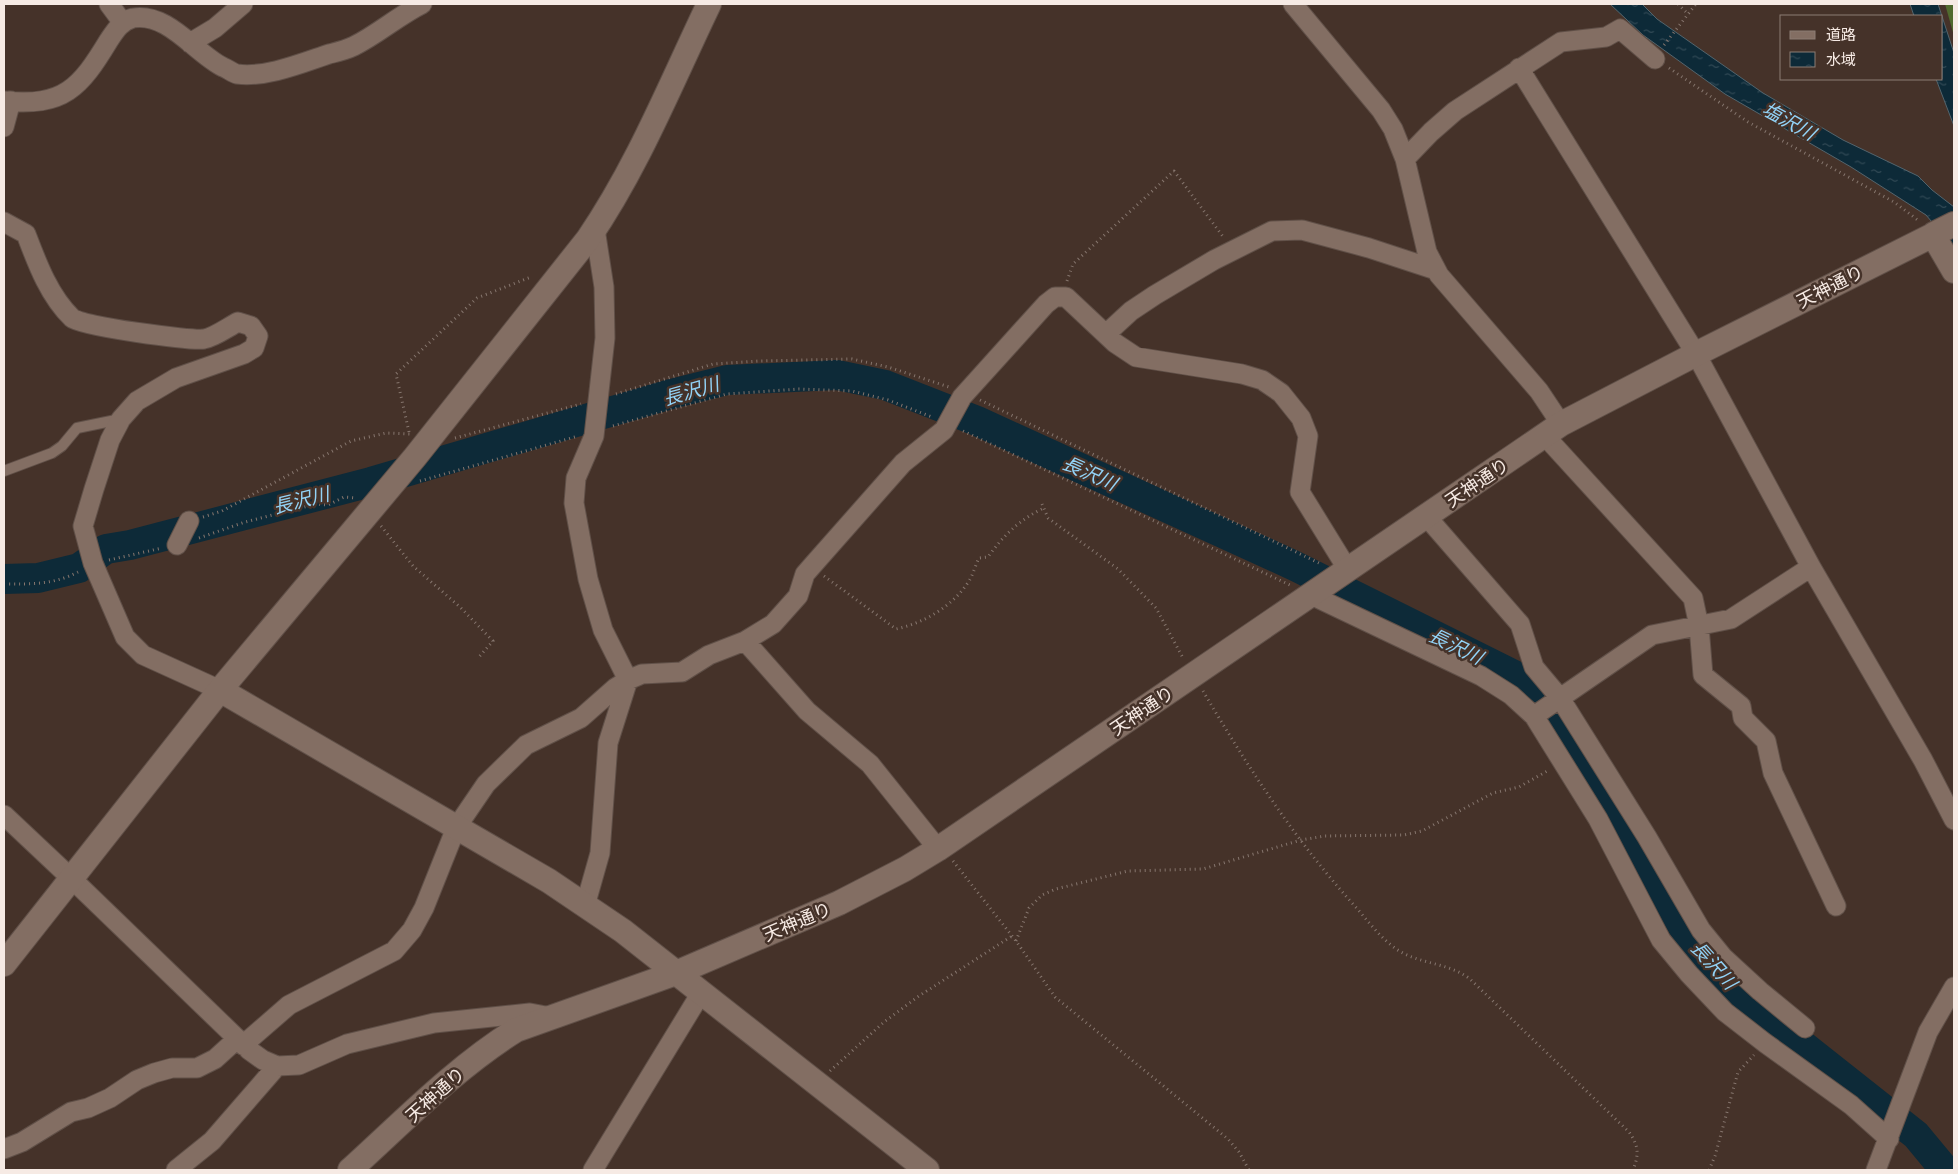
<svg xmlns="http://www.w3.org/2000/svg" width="1958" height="1174" viewBox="0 0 1958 1174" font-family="Ubuntu,'Noto Sans JP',sans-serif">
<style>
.green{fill:#506a2e}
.water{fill:url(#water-ripples);stroke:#53646c}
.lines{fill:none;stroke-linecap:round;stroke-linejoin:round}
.river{stroke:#0d2a38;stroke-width:30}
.service-casing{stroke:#605048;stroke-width:12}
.minor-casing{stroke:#605048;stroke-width:21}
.tertiary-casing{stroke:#605048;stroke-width:26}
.path{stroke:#86766e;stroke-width:3;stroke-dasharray:1 4;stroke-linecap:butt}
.service{stroke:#836e63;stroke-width:10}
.minor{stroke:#836e63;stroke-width:19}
.tertiary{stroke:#836e63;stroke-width:24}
.labels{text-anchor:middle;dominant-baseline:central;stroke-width:5;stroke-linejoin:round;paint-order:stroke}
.street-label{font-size:18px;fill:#f6eae4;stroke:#453229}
.water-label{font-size:19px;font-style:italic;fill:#92d3f7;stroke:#453229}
</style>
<defs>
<pattern id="water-ripples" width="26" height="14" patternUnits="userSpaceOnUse" patternTransform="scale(1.25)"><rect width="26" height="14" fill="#0d2a38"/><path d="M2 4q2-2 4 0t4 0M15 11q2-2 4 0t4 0" fill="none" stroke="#314955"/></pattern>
</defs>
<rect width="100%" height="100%" fill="#453229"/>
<!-- green -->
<path class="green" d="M 1945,4 L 1954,4 L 1954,36 Z"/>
<!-- water -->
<path class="water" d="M 1610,4 L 1642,4 L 1657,19 L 1763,93 L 1843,140 L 1918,176 L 1932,190 L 1954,207 L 1954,248 L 1926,215 L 1851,167 L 1725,94 L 1643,35 Z
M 1910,4 L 1938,4 L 1954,53 L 1954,126 L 1936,79 L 1942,79 L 1942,16 L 1914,16 Z"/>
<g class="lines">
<!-- river -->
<path class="river" d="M 4,579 L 38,578 L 79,568 L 106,549 L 130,545 L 371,482 L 671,394 L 727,380 L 837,375 L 885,385 L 977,421 L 1295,566 L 1528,682 L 1560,722 L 1700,955 L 1753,1006 L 1916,1135 L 1945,1170"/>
<defs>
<path id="service" d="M 4,471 L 52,453 L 62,446 L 77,428 L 121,419"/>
<path id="minor" d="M 109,4 L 123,23
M 1293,4 L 1381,110 L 1393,129 L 1405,159 L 1427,252 L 1439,275 L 1539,391 L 1561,424
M 190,43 L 215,28 L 243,4
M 1519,68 L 1696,354 L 1811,567 L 1923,760 L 1954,820
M 4,101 C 64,107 80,88 109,40 C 115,31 121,21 133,18 C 168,12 195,53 223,67 C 228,69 233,73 237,74 C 266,78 302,63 329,54 C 337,52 346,50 354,46 C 378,34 398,16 422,4
M 4,127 L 11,101
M 1405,159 L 1431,132 L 1455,111 L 1561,42 L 1606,37 L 1620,29 L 1655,59
M 4,222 L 26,234 C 37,263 49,296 72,318 C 80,326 191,341 204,339 C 215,337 228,327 238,322 L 251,326 L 258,336 L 254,348 L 244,354 L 176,378 L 137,401 L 121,419 L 110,440 L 94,489 L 83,526 L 93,563 L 125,637 L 143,655 L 220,690
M 1106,334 L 1131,311 L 1155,295 L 1214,260 L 1272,231 L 1302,230 L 1369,248 L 1436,270
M 1545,436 L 1693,598 L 1699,626 L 1703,675 L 1741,706 L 1743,718 L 1766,741 L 1773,773 L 1836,906
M 1426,516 L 1520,624 L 1534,667 L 1560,698 L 1647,837 L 1701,930 L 1723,957 L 1760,991 L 1805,1028
M 177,545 L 189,521
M 1311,595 L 1481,676 L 1511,695 L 1534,716 L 1598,819 L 1661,940 L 1689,974 L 1725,1012 L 1765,1043 L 1851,1105 L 1889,1139
M 745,641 L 807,711 L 870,764 L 938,849
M 1534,716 L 1652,635 L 1731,619 L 1811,567
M 4,815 L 72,879 L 249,1050 L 263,1060 L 277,1066 L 299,1065 L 347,1044 L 434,1023 L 530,1013 L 551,1017
M 585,906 L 600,853 L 608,743 L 628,680 L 603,630 L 588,579 L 574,503 L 576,478 L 594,436 L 605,338 L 604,287 L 595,229
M 243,1045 L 289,1005 L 394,951 L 412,930 L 424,908 L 456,828 L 486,784 L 526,745 L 581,718 L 615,688 L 628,680 L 642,674 L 682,672 L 709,655 L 745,641 L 773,624 L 798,596 L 805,574 L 812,566 L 903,463 L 944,430 L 962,397 L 1046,304 L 1055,297 L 1066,297 L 1115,343 L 1136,357 L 1242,374 L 1262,380 L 1281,393 L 1301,418 L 1308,436 L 1300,492 L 1348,570
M 4,1149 L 22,1142 L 71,1112 L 88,1108 L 110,1098 L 137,1080 L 154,1073 L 172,1068 L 197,1068 L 215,1059 L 237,1039
M 176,1170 L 212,1141 L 277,1066
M 593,1170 L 701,993
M 1876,1170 L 1928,1032 L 1954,987"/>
<path id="tertiary" d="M 1934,234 L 1954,224
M 220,690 L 549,881 L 623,931 L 927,1170
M 4,964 L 220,690 L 415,457 L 588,239 C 638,166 671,83 709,4
M 350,1170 C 403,1122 455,1068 516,1030 L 676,973 L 839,903 L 905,869 L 938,849 L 1561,424 L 1696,354 L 1933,235 L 1954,271"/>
</defs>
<!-- service casing -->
<use href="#service" class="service-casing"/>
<!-- minor casing -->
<use href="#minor" class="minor-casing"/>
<!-- tertiary casing -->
<use href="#tertiary" class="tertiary-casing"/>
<!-- path -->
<path class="path" d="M 1678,4 L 1688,14
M 1664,45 L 1696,4
M 1669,68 L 1748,122 L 1894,202 L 1919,221
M 1067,281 L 1073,264 L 1174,171 L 1224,238
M 616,394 L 713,364 L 759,361 L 852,359 L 888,367 L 949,387
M 980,400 L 1321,564
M 613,426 L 727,394 L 799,389 L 852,391 L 888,400 L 932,417
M 963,431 L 1290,585
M 409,432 L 396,374 L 477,298 L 531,277
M 455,438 L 581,404
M 420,481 L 575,437
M 1042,504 L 1048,518 L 1118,569 L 1156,608 L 1183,658
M 203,517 L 222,511 L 351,441 L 386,433 L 410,434
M 381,526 L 413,566 L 460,607 L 493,641 L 479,657
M 199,538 L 245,522 L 316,504 L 328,505 L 344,497 L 356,498
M 109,560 L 162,548
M 824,576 L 896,629 C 924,623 951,607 967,584 C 973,576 975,566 979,558 L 988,557 C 1003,536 1020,519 1044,508
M 4,584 C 31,584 53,585 78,572
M 1203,691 C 1247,766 1294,838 1352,903 C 1365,917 1376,933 1391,945 C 1414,965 1447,961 1470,979 L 1629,1132 C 1639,1146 1639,1155 1633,1170
M 953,861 L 1016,941 L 1055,997 L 1228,1139 L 1239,1152 L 1249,1170
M 1016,941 L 1029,908 L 1042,895 L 1056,889 L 1128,871 L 1203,869 L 1301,840 L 1325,836 L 1404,835 L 1422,831 L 1493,793 L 1519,787 L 1549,770
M 830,1071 L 884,1022 L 919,996 L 1012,936
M 1709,1170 L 1715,1156 L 1738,1072 L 1754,1055"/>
<!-- service -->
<use href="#service" class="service"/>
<!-- minor -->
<use href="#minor" class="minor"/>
<!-- tertiary -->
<use href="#tertiary" class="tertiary"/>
</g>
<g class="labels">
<!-- street labels -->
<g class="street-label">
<text transform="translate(1830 286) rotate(-27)">天神通り</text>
<text transform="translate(1477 482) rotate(-34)">天神通り</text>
<text transform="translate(1142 710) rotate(-34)">天神通り</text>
<text transform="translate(797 921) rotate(-23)">天神通り</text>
<text transform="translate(435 1094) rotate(-42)">天神通り</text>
</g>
<!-- water labels -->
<g class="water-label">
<text transform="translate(1789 121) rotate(29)">塩沢川</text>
<text transform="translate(691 391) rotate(-16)">長沢川</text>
<text transform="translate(1090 473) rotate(24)">長沢川</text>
<text transform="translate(301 500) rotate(-14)">長沢川</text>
<text transform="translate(1456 646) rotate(26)">長沢川</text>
<text transform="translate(1714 965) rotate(48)">長沢川</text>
</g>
</g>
<!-- border -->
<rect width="1958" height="1174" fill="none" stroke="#f6eae4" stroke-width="10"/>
<!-- legend -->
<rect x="1780" y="15" width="162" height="65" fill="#453229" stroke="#8c7c74"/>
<rect x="1790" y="31" width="25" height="8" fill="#836e63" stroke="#8c7c74"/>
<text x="1826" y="40" font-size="15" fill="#f6eae4">道路</text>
<rect x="1790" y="52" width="25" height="15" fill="url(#water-ripples)" stroke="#8c7c74"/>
<text x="1826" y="65" font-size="15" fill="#f6eae4">水域</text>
</svg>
